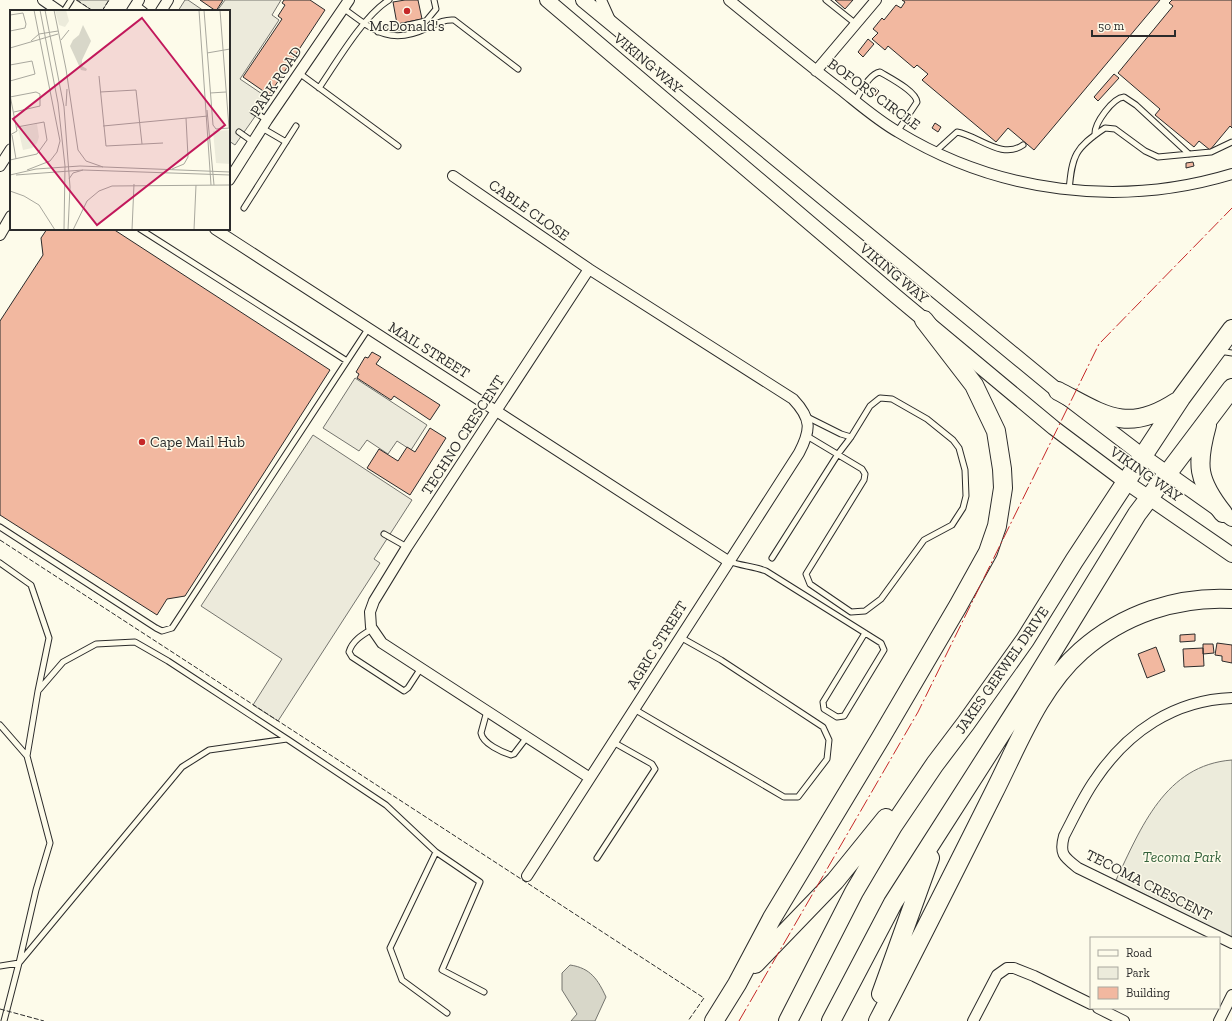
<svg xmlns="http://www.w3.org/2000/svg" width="1232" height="1021" viewBox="0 0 1232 1021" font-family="'Zilla Slab',serif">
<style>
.green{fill:#ecebdb;stroke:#74746e}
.parking{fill:#eceadb;stroke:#74746e}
.water{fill:#d8d7c9;stroke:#74746e}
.building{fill:#f2b8a0;stroke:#2b2b2b}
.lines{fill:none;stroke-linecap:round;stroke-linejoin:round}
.lane-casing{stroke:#2b2b2b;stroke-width:7}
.street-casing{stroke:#2b2b2b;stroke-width:12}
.secondary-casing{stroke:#2b2b2b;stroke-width:16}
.highway-casing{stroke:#2b2b2b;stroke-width:20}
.lane{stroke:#fdfbea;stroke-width:5}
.street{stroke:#fdfbea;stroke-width:10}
.secondary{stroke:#fdfbea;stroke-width:14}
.highway{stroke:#fdfbea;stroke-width:18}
.fence{stroke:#2b2b2b;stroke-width:1;stroke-dasharray:5 2;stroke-linecap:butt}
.power{stroke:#c62828;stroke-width:1;stroke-dasharray:14 3 2 3;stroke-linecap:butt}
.poi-dot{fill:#c62828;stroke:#fdfbea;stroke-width:1.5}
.labels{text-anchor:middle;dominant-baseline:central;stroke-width:3;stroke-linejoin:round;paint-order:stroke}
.poi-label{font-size:15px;fill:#2b2b2b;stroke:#fdfbea}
.street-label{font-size:15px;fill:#2b2b2b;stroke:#fdfbea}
.park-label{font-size:15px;font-style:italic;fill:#34623c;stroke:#fdfbea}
.inset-road{fill:none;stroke:#a9a89e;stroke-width:1}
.view{fill:#c2185b;fill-opacity:0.15;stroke:#c2185b;stroke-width:2}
.inset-edge{fill:none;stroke:#2b2b2b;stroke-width:2}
</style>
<rect width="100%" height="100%" fill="#fdfbea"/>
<!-- green -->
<path class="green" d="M 76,0 L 109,0 L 102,11 L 93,11 Z
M 1232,760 L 1232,938 L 1116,880 C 1141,828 1165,765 1232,760 Z"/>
<!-- parking -->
<path class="parking" d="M 185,0 L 188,0 L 204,11 L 178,11 Z
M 225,0 L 281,0 L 272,15 L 279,20 L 240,79 L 268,98 L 235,145 L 229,141 L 229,11 L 217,11 Z
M 355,378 L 427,425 L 411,450 L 397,441 L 388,454 L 367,440 L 359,451 L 323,428 Z
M 313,435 L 412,500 L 374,559 L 380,563 L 278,721 L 253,705 L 282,659 L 201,606 Z"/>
<!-- water -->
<path class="water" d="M 570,965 C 591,968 598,980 606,997 L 595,1021 L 571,1021 L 577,1014 L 562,990 L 562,973 Z"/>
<!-- building -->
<path class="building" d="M 200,0 L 223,0 L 216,11 Z
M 284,0 L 310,0 L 325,10 L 269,95 L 243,77 L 282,19 L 278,16 L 285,5 L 282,3 Z
M 405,0 L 418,0 L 422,19 L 397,24 L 393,2 Z
M 835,0 L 853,0 L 845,9 Z
M 902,0 L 1160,0 L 1034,150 L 1008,128 L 996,142 L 922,80 L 928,74 L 917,65 L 914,68 L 888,46 L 885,50 L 872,39 L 878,33 L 873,29 L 882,18 L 884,20 L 896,5 L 901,8 L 905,2 Z
M 1172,0 L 1232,0 L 1232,128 L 1230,126 L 1210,150 L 1199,141 L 1194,147 L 1155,115 L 1160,109 L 1118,73 L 1173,6 L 1169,3 Z
M 868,39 L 874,44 L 863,57 L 858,52 Z
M 1114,74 L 1119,78 L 1098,101 L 1094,97 Z
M 875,87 L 879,91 L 875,96 L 871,92 Z
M 935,123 L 941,127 L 938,132 L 932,128 Z
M 1193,162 L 1194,166 L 1186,168 L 1186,163 Z
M 47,229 L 113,229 L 330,370 L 185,596 L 167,599 L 157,615 L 0,515 L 0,321 L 43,255 L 41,238 Z
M 372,352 L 381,357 L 376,364 L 440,405 L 430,420 L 394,396 L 391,400 L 357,378 L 359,374 L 356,372 L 365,357 L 368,358 Z
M 430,428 L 446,438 L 410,495 L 367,468 L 379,449 L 398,461 L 407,447 L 415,452 Z
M 1195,634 L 1195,641 L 1180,642 L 1180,635 Z
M 1217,643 L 1232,645 L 1232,663 L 1222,661 L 1222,656 L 1215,655 Z
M 1203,644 L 1213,644 L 1214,653 L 1203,654 Z
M 1156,647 L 1165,671 L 1147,678 L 1138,654 Z
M 1203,648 L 1204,666 L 1184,667 L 1183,649 Z"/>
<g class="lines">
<defs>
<path id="lane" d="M 826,0 L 856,24
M 136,4 L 145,11
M 343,8 C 373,30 390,46 427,28 C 436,24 444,19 454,20 L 518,69
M 64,11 L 71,0
M 378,32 L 426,21 L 436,9 L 434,0
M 299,73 L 398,146
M 319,88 C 336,63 364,15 389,0
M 855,101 C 861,92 869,74 880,72 C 890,78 916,91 917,102 L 897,132
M 253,111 L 267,120
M 262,128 L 286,142
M 239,132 L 253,142
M 1095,135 C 1094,123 1113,98 1124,97 L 1136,105 L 1189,154
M 935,152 L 957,132 C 979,136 1002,160 1023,145
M 1069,191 C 1072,155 1075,148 1105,128 L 1115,129 L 1145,151 L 1158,157 L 1211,152 L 1232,142
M 244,208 L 296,126
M 140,229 L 347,361
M 1219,351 L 1232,353
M 807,417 L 841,434 L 851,437
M 0,527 L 156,628 L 162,631 L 172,628 L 368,329
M 384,534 L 407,547
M 772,558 L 838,454 L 851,437 L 870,406 L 880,398 L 892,399 L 927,419 L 953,440 L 959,448 L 965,470 L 966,496 L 963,508 L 952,525 L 924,540 L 881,599 L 865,611 L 851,612 L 810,584 L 806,574 L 864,480 L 865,474 L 862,469 L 807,436
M 728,561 C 741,566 753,566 766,571 L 881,643 L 884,650 L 844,716 L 837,717 L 824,709 L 823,702 L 865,633
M 0,563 L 31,585 L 49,638 L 38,691
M 372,629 C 362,635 352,641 349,652 L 352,657 L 404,691 L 408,688 L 421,668
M 634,709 L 784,797 L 798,797 L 827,759 L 829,740 L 823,727 L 721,660 L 680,637
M 487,711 L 481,733 C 483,744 502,752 511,755 L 514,754 L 527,737
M 0,725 L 27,756 L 50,843 L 36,890 L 19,963 L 0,966
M 27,756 L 38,691 L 63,662 L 96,644 L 135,642 L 168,661 L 287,739
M 436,852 L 480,882 L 442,970 L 484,992
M 597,858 L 655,769 L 652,764 L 613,742
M 4,1021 L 19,963 L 182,767 L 209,750 L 287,739 L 386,805 L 436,852 L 390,948 L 402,980 L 447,1013"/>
<path id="street" d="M 43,0 L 59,11
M 601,0 L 610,20
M 729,0 C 766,30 802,60 840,89 C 859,104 877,120 898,132 C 998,193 1120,208 1232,174
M 132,11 L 139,0
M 161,11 L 168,0
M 816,71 L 876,0
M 0,166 L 11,149
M 453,176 L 589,269 L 793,399 C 812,419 811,430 799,453 L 527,876
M 229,180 L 267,120 L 349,0
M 215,229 L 728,561
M 0,235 L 11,216
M 589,269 L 407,547 L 374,601 L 370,612 L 371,627 L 382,643 L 590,778
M 1232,698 C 1174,700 1127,732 1095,780 C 1083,797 1074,817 1064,836 C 1059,854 1064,857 1078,868 L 1232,943
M 1098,1008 L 1124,1021
M 973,1021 L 997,975 L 1007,968 L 1014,968 L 1034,976 L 1091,1004
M 1219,1021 L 1232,995"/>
<path id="secondary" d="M 547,0 L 898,298 L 1054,428 L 1126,482 L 1232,555
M 583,0 L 1058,391 L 1143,456 L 1232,519"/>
<path id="highway" d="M 1058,391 C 1104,415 1127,434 1176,402
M 1207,425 C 1196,465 1197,480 1223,513
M 755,964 L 835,881 L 886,818
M 881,994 L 930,858
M 714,1021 L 737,984 L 772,918 L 880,739 L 958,606 L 988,552 L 997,526 L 1003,488 L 1002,469 L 996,431 L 974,385 L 924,320
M 788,1021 L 854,892 L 893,826 L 935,764 L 966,723 L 1025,640 L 1074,561 L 1181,398 L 1232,329
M 831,1021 L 893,903 L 1024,698 L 1137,514 L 1232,388
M 878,1021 C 917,946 955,870 993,794 C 1018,745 1039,688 1081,651 C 1123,614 1177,596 1232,599"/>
</defs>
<!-- lane casing -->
<use href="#lane" class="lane-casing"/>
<!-- street casing -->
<use href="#street" class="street-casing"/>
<!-- secondary casing -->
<use href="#secondary" class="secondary-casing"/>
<!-- highway casing -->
<use href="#highway" class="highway-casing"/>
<!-- lane -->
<use href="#lane" class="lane"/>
<!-- street -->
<use href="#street" class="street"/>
<!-- secondary -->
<use href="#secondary" class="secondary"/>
<!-- highway -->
<use href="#highway" class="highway"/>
<!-- fence -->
<path class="fence" d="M 77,0 L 93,11
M 102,11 L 109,0
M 0,540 L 704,998 L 688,1021
M 0,1009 L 44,1021"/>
<!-- power -->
<path class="power" d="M 739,1021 L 918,712 L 1099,344 L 1232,208"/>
</g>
<!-- markers -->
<g class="poi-dot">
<circle cx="407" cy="11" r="4"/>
<circle cx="142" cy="442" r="4"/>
</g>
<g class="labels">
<!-- poi labels -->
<g class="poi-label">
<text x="407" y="26">McDonald's</text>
<text x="150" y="442" text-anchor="start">Cape Mail Hub</text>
</g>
<!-- street labels -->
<g class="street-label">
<text transform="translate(648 63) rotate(40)">VIKING WAY</text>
<text transform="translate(276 81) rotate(-56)">PARK ROAD</text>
<text transform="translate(874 94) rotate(36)">BOFORS CIRCLE</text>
<text transform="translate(529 210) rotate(35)">CABLE CLOSE</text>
<text transform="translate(894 273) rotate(40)">VIKING WAY</text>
<text transform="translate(429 350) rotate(32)">MAIL STREET</text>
<text transform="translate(463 435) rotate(-57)">TECHNO CRESCENT</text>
<text transform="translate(1146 474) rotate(35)">VIKING WAY</text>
<text transform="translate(657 645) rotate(-58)">AGRIC STREET</text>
<text transform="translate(1002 670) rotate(-55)">JAKES GERWEL DRIVE</text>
<text transform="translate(1149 885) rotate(27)">TECOMA CRESCENT</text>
</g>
<!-- park labels -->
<g class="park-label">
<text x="1182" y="857">Tecoma Park</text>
</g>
</g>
<!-- overview -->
<g transform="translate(10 10)">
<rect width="220" height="220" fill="#fdfbea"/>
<path d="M 45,0 L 56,0 L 59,11 L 55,17 L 49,15 ZM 27,114 L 29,127 L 27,133 L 22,138 L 13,140 L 8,118 ZM 220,120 L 220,154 L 206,153 L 203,121 Z" fill="#ecebdb"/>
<path d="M 73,15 L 81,31 L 72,50 L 72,56 L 77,59 L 76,61 L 71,60 L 60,36 L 63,30 L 69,25 Z" fill="#d8d7c9"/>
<path class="inset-road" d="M 30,0 L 48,93 L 55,156 L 54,220M 35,0 L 54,97 L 60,177 L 58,220M 44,0 L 56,59 L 68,140 L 76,151 L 93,157M 189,0 L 201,175M 194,0 L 203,115 L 206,119 L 220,118M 210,0 L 219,118M 0,5 L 13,3 L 16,14 L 15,18 L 0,21M 51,30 L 59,20M 21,31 L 29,24 L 48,21M 0,38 L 48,24M 197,43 L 220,39M 0,55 L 22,51 L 25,64 L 0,71M 89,66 L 96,136 L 153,133M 90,82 L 126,80 L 132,134M 200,83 L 216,82M 0,85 L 7,121 L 0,125M 0,87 L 26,82 L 30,84 L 30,96 L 4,102M 56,96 L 57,79M 197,100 L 204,175M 93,116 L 198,106M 2,125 L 6,149M 0,150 L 27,144 L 37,130 L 34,112 L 7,117M 162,159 L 174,154 L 178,147 L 176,108M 17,160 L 40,151 L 47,142 L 50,131 L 24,0M 0,165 L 26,159 L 70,156 L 220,162M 6,165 L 73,160 L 220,165M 59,169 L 63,163 L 73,160M 0,181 L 14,186 L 29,195 L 45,220M 63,220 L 77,191 L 89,181 L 102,176 L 220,175M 122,220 L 124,174M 184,220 L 186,175"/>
<path class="view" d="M 132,8 L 215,115 L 87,215 L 3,109 Z"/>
<rect width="220" height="220" class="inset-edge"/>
</g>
<!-- legend -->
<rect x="1090" y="937" width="130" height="72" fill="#fdfbea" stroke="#a9a89e"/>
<rect x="1098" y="950" width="20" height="6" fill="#fdfbea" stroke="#a9a89e"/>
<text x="1126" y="957" font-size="12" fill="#2b2b2b">Road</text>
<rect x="1098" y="967" width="20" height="12" fill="#ecebdb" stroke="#a9a89e"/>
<text x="1126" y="977" font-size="12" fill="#2b2b2b">Park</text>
<rect x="1098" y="987" width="20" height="12" fill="#f2b8a0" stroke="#a9a89e"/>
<text x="1126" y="997" font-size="12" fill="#2b2b2b">Building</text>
<!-- scale -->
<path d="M1092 30v6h83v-6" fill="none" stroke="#2b2b2b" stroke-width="2"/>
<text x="1098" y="30" font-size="12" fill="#2b2b2b" stroke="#fdfbea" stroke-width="3" paint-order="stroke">50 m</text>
</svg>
